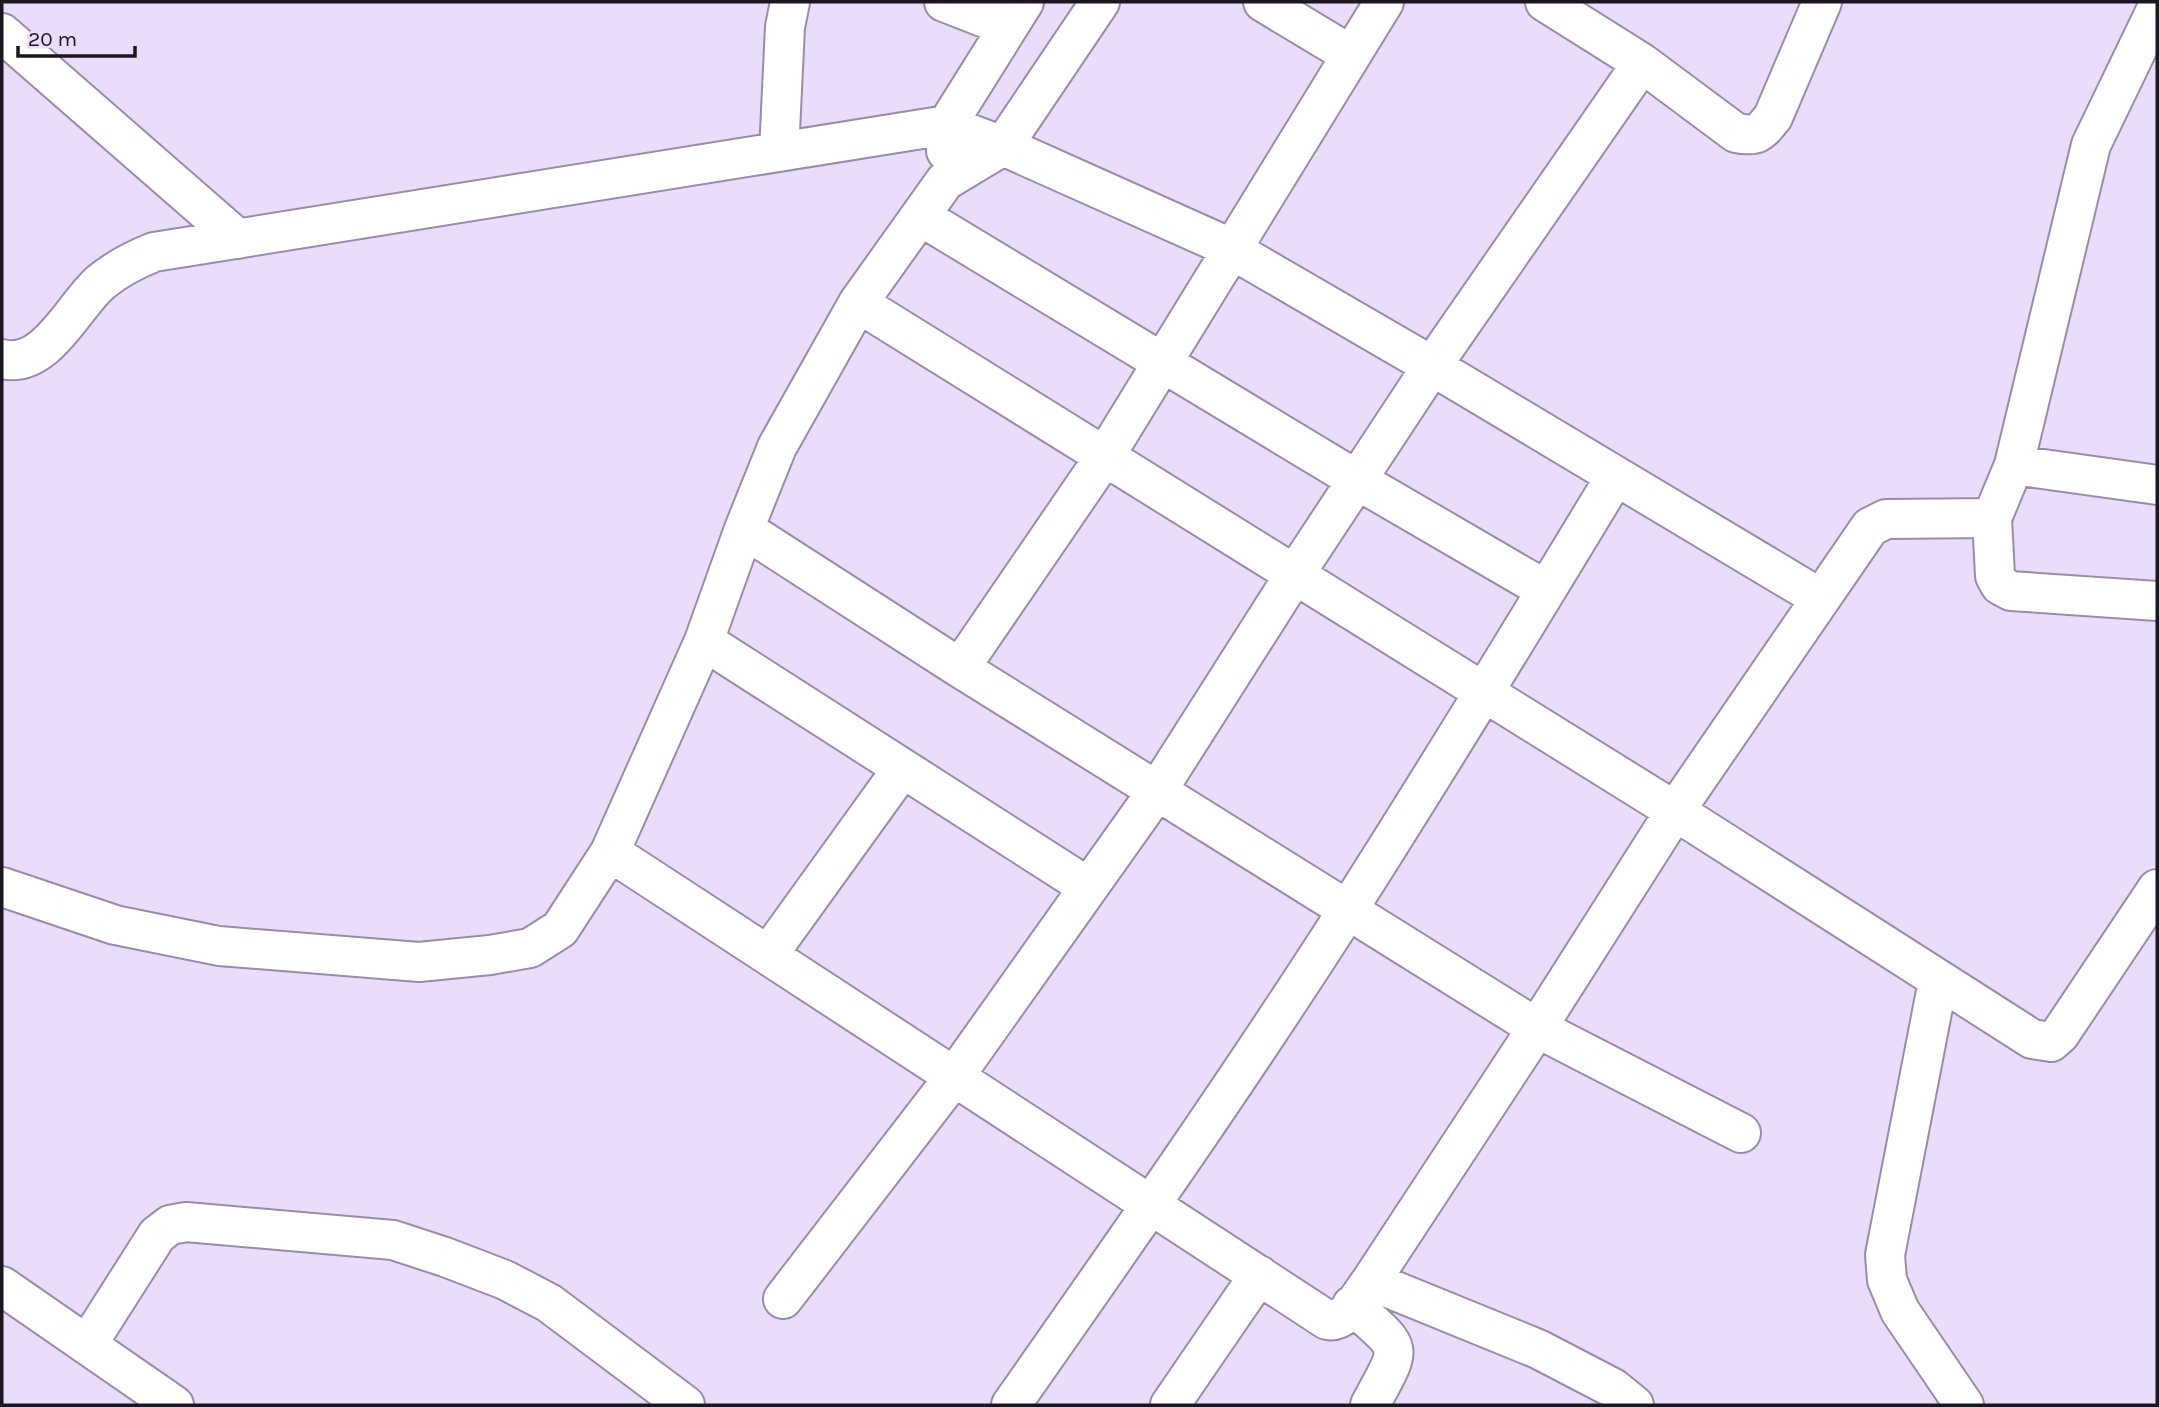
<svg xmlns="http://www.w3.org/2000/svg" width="2159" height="1407" viewBox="0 0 2159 1407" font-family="Karla,sans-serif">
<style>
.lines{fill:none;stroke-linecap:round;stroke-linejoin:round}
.minor-casing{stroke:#998ca9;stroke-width:42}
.minor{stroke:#fff;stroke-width:38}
</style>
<rect width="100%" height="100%" fill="#eaddfc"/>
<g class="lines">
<defs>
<path id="minor" d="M 944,2 L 1008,27
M 1263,2 L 1351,55
M 1545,2 L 1642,63 L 1736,133 C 1758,137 1760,133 1773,117 L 1822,2
M 2,33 L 238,239
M 946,151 L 947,125 L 1024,2
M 779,152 L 785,27 L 790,2
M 920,216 L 1357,480 L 1546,590
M 858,303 L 1675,811 L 2032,1039 L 2051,1042 L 2060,1034 L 2157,889
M 2,359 C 46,370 73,306 101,282 C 118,268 134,260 154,252 L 947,125 L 1003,146 L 1222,244 L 1432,366 L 1820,598
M 2014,465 L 2157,485
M 1992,518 L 1995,576 L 2000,585 L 2011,591 L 2157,601
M 744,529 L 960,668 L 1537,1028 L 1741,1133
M 704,641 L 1088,887
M 960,668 L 1105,456 L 1384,2
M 610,852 L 1327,1320 C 1346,1324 1360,1295 1371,1281 L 1537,1028 L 1675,811 L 1870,527 L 1886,519 L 1992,518 L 2014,465 L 2091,145 L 2157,8
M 2,887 L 115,925 L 219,946 L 419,962 L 490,955 L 530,948 L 560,929 L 610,852 L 704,641 L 744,529 L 777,447 L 858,303 L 945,181 L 1003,146 L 1100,2
M 768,955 L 902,769
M 1938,981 L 1885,1255 L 1887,1280 L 1900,1311 L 1964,1405
M 1371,1281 L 1538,1349 L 1613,1388 L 1634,1405
M 2,1286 L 174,1405
M 783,1299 L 954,1077 L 1157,791 L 1295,574 L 1432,366 L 1642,63
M 1352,1305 C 1405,1352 1403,1343 1370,1405
M 87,1345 L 157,1235 L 170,1225 L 186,1222 L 393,1240 L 445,1257 L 505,1280 L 549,1303 L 685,1405
M 1011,1405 C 1126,1241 1241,1077 1349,908 C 1440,765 1528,621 1615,477
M 1170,1405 L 1259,1275"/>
</defs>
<!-- minor casing -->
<use href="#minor" class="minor-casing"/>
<!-- minor -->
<use href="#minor" class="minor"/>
</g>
<!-- border -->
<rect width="2159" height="1407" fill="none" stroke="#1b1621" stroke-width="7"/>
<!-- scale -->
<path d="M18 46v10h117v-10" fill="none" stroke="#1b1621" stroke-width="3.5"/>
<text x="28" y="46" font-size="21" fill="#1b1621" stroke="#eaddfc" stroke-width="5" paint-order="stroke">20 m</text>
</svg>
